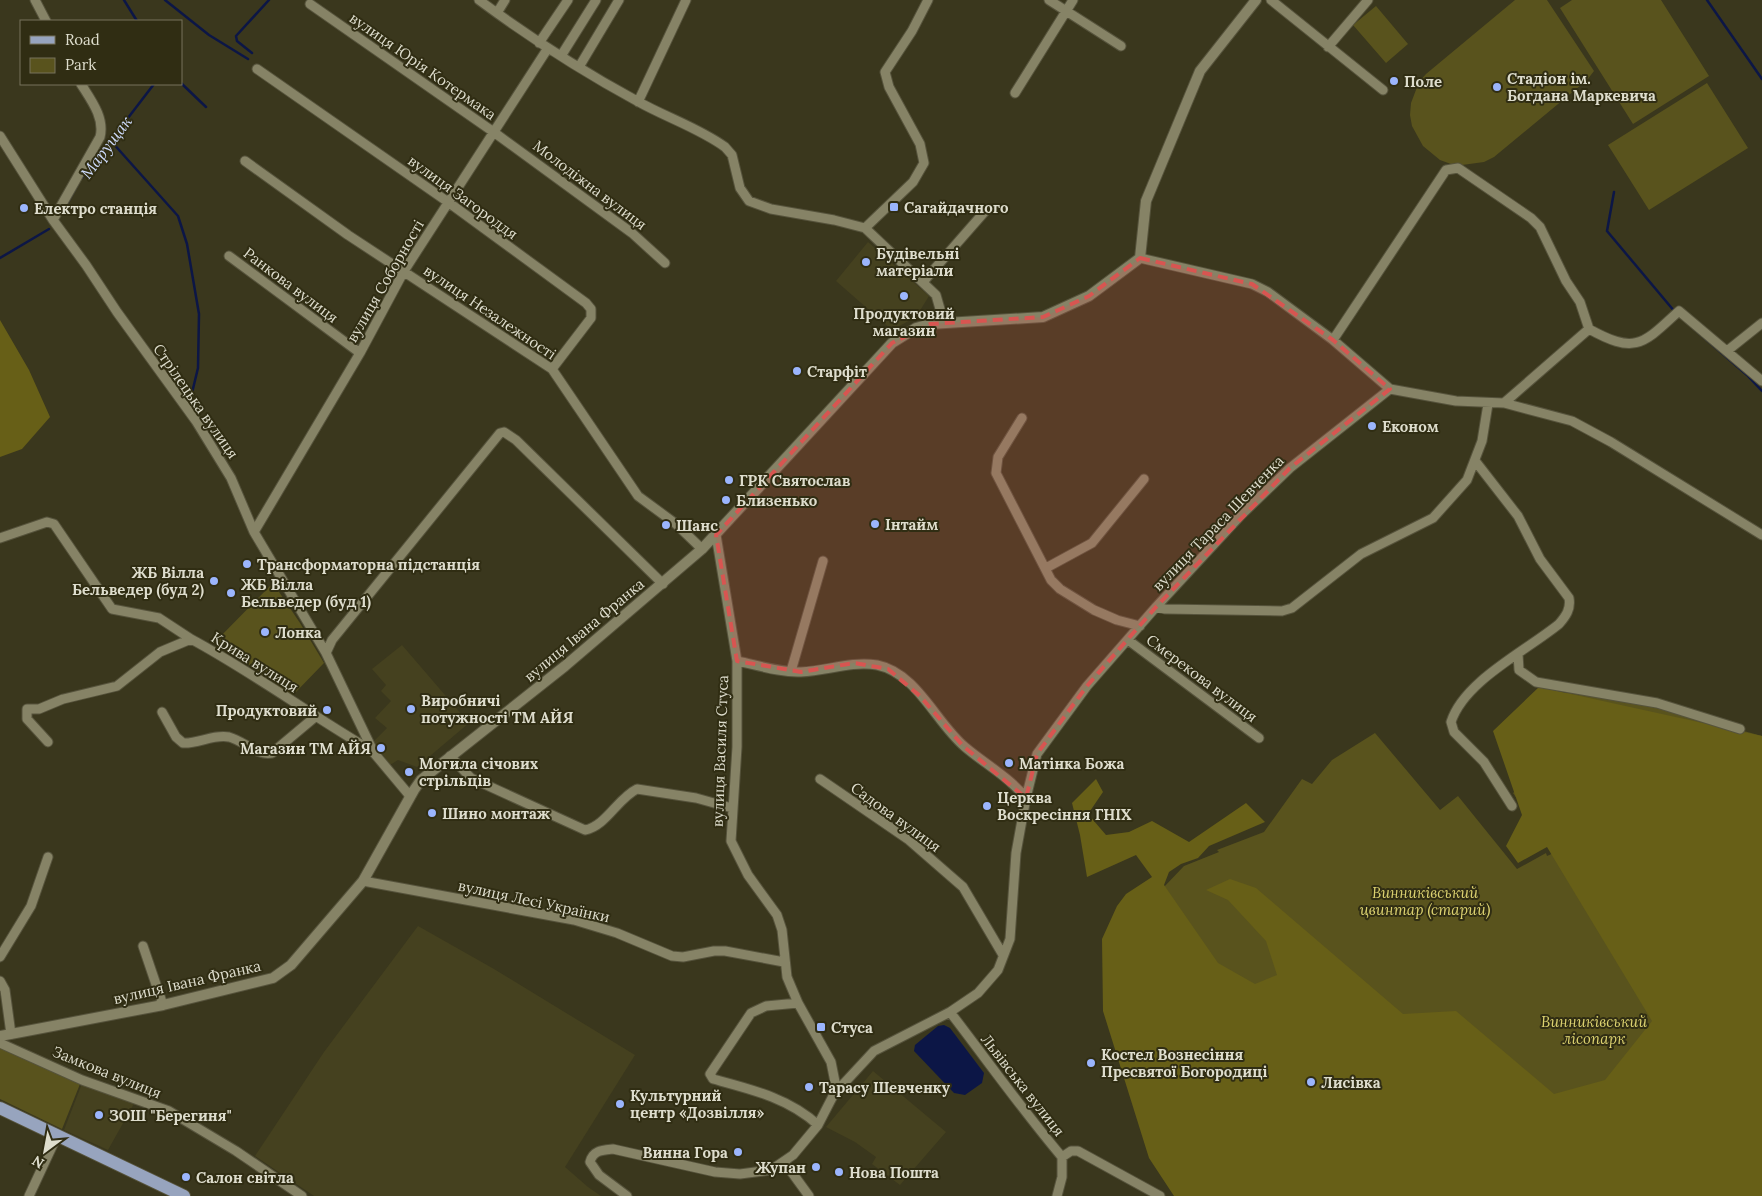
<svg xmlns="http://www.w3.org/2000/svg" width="1762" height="1196" viewBox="0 0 1762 1196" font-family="Lora,serif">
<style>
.built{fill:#45411f}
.green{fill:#59531d}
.forest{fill:#675f17}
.water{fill:#0c1646}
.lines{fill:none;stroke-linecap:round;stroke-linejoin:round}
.stream{stroke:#0c1646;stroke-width:2.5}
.minor-casing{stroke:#56533c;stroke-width:11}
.tertiary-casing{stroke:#56533c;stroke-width:12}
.primary-casing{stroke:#56533c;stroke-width:14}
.minor{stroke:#868366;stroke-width:9}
.tertiary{stroke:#868366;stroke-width:10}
.primary{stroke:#97a4be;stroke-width:12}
.marked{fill:#d85551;fill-opacity:0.2;stroke:#d85551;stroke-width:4;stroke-dasharray:10 6;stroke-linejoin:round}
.poi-dot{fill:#9bb5fd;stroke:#302d13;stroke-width:2}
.labels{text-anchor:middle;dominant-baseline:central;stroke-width:4;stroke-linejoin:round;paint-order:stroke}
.street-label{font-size:15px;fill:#deddcd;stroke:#302d13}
.poi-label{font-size:15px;font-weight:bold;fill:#deddcd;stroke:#302d13;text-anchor:start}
.park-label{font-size:15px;font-style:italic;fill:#dcd270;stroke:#302d13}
.water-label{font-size:16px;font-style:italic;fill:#cfdcfd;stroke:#302d13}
</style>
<rect width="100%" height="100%" fill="#3a371d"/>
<!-- built -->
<path class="built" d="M 868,242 L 929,296 L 916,317 L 892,330 L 836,281 Z
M 402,645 L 469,723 L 417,767 L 398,760 L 390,765 L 374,741 L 387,728 L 375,718 L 391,701 L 381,691 L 386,685 L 372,669 Z
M 418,926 L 494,969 L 635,1055 L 565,1167 L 588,1187 L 601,1196 L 314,1196 L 255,1156 L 324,1052 Z
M 873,1071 L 946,1132 L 900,1185 L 872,1164 L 876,1157 L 855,1142 L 826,1127 Z
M 83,1081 L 136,1100 L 108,1150 L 64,1130 Z"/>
<!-- green -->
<path class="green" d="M 1515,0 L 1547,0 L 1594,71 L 1587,80 L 1494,157 L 1484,162 L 1462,165 L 1451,164 L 1440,160 L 1423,146 L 1412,126 L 1410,115 L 1411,103 L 1419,82 L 1426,74 Z
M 1572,0 L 1661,0 L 1709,76 L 1633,124 L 1560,8 Z
M 1376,6 L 1408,44 L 1386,63 L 1353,25 Z
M 1707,83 L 1748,148 L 1649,210 L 1608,145 Z
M 273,583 L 300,623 L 324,663 L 292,696 L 216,641 Z
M 1567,692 L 1656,707 L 1762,736 L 1762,1196 L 1180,1196 L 1124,929 L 1184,866 L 1219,852 L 1217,850 L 1264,832 L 1302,779 L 1312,784 L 1332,760 L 1375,733 L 1440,810 L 1458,796 L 1517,869 L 1546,853 L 1547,856 L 1574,844 L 1537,827 L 1513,793 L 1536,773 L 1543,750 Z
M 0,1048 L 80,1084 L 62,1129 L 0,1099 Z"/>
<!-- forest -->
<path class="forest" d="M 0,320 L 29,370 L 50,417 L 22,449 L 0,457 Z
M 1539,687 L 1762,736 L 1762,1196 L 1174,1196 L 1149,1158 L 1103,1011 L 1102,939 L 1117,906 L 1126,894 L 1152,877 L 1136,855 L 1087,877 L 1080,835 L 1072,803 L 1096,779 L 1103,792 L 1088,814 L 1106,835 L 1129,832 L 1152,821 L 1189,842 L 1246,803 L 1265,822 L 1209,846 L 1198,858 L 1181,864 L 1169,872 L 1164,885 L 1218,963 L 1255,984 L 1277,975 L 1266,941 L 1228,900 L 1206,890 L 1230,879 L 1256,888 L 1403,1014 L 1456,1011 L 1554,1094 L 1605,1080 L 1652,1021 L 1547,847 L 1518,863 L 1506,846 L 1522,815 L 1493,731 Z"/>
<!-- water -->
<path class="water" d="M 944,1025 L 950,1028 L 984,1073 L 982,1083 L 965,1095 L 954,1093 L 914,1051 L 915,1045 L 938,1026 Z"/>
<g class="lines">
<!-- stream -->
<path class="stream" d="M 124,0 L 137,21
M 165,0 L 209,35 L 248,59
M 1707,0 L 1762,79
M 252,53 L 237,41 L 236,36 L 269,0
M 181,83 L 206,107
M 111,141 L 178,216 L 187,244 L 199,314 L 198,368 L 191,397
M 82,178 L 154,84
M 1614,192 L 1607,231 L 1675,312
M 62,213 L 78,184
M 0,258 L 49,229
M 1692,327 L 1747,375 L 1762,391"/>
<defs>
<path id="minor" d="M 35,0 L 46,21
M 479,0 C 529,37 582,71 637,101 C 665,117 699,128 725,147 L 732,155 L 740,188 L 749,201 L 771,209 L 834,220 L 865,228 L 936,295 L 944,323
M 1049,0 L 1121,46
M 1271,0 L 1383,90
M 310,4 L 495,133 L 632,233 L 665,263
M 497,13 L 505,0
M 539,43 L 568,0
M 1328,47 L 1368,0
M 561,56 L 596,0
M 579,67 L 619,0
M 257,69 L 448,202 L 586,303 L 591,309 L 591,318 L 552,369
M 1015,93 L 1073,0
M 638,102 L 686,0
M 0,136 L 53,220 L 86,265 L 117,312 L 196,421 L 231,478 L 254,532 L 326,653 L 374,753 L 410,796
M 245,161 L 348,235 L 552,369 L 638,496 L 676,524 L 702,549
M 53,220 L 100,137 C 105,118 91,100 81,84
M 865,228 L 913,182 L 924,163 L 920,144 L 889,87 L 885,72 L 912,31 L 928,0
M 229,256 L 360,353
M 1140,258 L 1252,284 L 1268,292 L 1333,340 L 1390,389 L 1456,401 L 1504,403 L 1572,421 L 1611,442 L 1762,535
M 923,282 L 987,209
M 1333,340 L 1446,170 L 1458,168 L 1531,218 L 1540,227 L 1566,281 L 1580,302 L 1589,329
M 1727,351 L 1762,323
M 1504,403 L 1589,329 C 1636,355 1643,344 1679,311 L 1762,381
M 1022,418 L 998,457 L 996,473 L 1051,580 L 1060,589 L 1094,610 L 1117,620 L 1140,626
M 1476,462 L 1518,516 L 1540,559 L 1569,598 C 1571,609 1566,616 1559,624 C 1526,651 1464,681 1451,722 L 1454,732 L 1484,762 L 1512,806
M 254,532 L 360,353 L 404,271 L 548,48
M 716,535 L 737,661 L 737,747 L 731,841 L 748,875 L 777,915 L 782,930 L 787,977 L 798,1003 L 831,1062 L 835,1082 L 835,1094
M 0,538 L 47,522 L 54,524 L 112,609 L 159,618 L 191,639
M 1046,568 L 1092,543 L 1144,479
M 1156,607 L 1165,609 L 1282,611 L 1292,608 L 1361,554 L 1433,518 L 1467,480 L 1482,441 L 1488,404
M 1128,640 L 1259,738
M 326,653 L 332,640 L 500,433 L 504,432 L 516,440 L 663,584
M 1518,654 L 1519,670 L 1536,682 L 1657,703 L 1740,729
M 737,661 C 757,665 781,673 801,672 C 827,671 850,661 877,665 C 917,673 936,723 965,747 C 985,764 1009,777 1026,798
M 791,671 L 823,561
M 162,712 L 176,737 L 183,743 C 198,744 213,734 229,737 C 244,741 257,756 272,753 L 315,717
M 48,742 L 27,719 L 27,709 L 39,709 L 63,699 L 117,686 L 160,652 L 191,639 C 254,673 312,716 374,752
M 450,756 L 471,778 L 585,830 C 606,826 618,798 637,789 L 696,798 L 732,808
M 820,779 L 909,840 L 963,887 L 1003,955
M 363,881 L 574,920 L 617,933 L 672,956 L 683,957 L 714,951 L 725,951 L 784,962
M 143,946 L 163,1005
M 0,957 L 31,906 L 48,857
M 0,981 L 5,990 L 11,1034
M 798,1003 L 766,1006 L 751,1013 L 710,1074 L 713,1079 C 750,1089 789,1098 818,1125
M 950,1012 C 987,1060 1023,1111 1062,1157 L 1071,1151 L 1078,1151 L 1160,1196
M 0,1043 L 82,1080 L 169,1111 L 236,1151 L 302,1196
M 785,1163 L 809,1196
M 29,1196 L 57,1136
M 627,1196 L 599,1175 L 590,1162 C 593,1150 603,1150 613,1149 L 715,1172 L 740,1174 L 771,1170 L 793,1155 L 818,1125 L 834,1094 L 874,1051 L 950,1012 L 978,993 L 998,970 L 1010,939 L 1016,853 L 1026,798 L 1037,754 L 1087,686 L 1156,607 L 1241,515 L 1290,468 L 1390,389
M 1057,1196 L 1062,1177 L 1062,1157"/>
<path id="tertiary" d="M 0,1036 L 163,1005 L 273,978 L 291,965 L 363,881 L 414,790 L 421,780 L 565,666 L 702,549 L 892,343 L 916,328 L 930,324 L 1043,317 L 1089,296 L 1140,258 L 1146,201 L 1200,71 L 1256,0"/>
<path id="primary" d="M 0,1108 L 184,1196"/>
</defs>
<!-- minor casing -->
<use href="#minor" class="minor-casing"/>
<!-- tertiary casing -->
<use href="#tertiary" class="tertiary-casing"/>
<!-- primary casing -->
<use href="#primary" class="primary-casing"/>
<!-- minor -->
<use href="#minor" class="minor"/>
<!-- tertiary -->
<use href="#tertiary" class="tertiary"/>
<!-- primary -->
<use href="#primary" class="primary"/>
</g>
<!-- marked area -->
<path class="marked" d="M 1140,258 L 1252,284 L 1333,340 L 1390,389 L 1290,468 L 1156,607 L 1087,686 L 1037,754 L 1026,798 L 963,746 L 920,696 L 888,669 L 854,663 L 801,672 L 737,661 L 716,535 L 892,343 L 930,324 L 1043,317 L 1089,296 Z"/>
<!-- markers -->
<g class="poi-dot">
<circle cx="1394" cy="81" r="5"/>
<circle cx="1497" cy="87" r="5"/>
<rect x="889" y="202" width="10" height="10" rx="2.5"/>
<circle cx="24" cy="208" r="5"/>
<circle cx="866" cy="262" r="5"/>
<circle cx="904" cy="296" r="5"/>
<circle cx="797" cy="371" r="5"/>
<circle cx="1372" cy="426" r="5"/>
<circle cx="729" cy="480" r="5"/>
<circle cx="726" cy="500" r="5"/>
<circle cx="875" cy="524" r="5"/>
<circle cx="666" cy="525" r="5"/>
<circle cx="247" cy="564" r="5"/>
<circle cx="214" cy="581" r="5"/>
<circle cx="231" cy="593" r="5"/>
<circle cx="265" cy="632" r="5"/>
<circle cx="411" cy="709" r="5"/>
<circle cx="327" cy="710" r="5"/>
<circle cx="381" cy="748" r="5"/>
<circle cx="1009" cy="763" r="5"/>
<circle cx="409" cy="772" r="5"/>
<circle cx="987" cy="806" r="5"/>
<circle cx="432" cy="813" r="5"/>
<rect x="816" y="1022" width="10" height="10" rx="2.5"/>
<circle cx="1091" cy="1063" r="5"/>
<circle cx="1311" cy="1082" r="5"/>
<circle cx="809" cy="1087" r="5"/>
<circle cx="620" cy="1104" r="5"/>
<circle cx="99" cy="1115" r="5"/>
<circle cx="738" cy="1152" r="5"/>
<circle cx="816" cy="1167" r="5"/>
<circle cx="839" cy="1172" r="5"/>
<circle cx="186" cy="1177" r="5"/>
</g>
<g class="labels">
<!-- street labels -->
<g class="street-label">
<text transform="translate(423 66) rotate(35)">вулиця Юрія Котермака</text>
<text transform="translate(590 185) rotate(37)">Молодіжна вулиця</text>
<text transform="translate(463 197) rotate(36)">вулиця Загороддя</text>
<text transform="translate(385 281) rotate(-60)">вулиця Соборності</text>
<text transform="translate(291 285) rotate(37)">Ранкова вулиця</text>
<text transform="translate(490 312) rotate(34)">вулиця Незалежності</text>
<text transform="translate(196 401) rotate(55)">Стрілецька вулиця</text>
<text transform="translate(1218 523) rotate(-46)">вулиця Тараса Шевченка</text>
<text transform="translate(584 630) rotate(-40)">вулиця Івана Франка</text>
<text transform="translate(255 662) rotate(32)">Крива вулиця</text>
<text transform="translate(1202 678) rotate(37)">Смерекова вулиця</text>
<text transform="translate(720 751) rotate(-88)">вулиця Василя Стуса</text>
<text transform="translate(896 817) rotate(36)">Садова вулиця</text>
<text transform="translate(534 901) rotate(12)">вулиця Лесі Українки</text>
<text transform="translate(187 982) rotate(-13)">вулиця Івана Франка</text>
<text transform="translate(107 1072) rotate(22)">Замкова вулиця</text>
<text transform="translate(1023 1085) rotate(52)">Львівська вулиця</text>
</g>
<!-- poi labels -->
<g class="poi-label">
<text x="1507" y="78">Стадіон ім.<tspan x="1507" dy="17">Богдана Маркевича</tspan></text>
<text x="1404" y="81">Поле</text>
<text x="904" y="207">Сагайдачного</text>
<text x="34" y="208">Електро станція</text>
<text x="876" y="253">Будівельні<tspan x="876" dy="17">матеріали</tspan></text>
<text x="904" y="313" text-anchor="middle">Продуктовий<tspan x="904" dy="17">магазин</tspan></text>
<text x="807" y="371">Старфіт</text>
<text x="1382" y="426">Економ</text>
<text x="739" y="480">ГРК Святослав</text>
<text x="736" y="500">Близенько</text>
<text x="885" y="524">Інтайм</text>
<text x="676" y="525">Шанс</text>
<text x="257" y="564">Трансформаторна підстанція</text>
<text x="204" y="572" text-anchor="end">ЖБ Вілла<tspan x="204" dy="17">Бельведер (буд 2)</tspan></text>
<text x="241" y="584">ЖБ Вілла<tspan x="241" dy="17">Бельведер (буд 1)</tspan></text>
<text x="275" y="632">Лонка</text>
<text x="421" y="700">Виробничі<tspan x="421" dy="17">потужності ТМ АЙЯ</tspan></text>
<text x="317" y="710" text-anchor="end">Продуктовий</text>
<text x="371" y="748" text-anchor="end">Магазин ТМ АЙЯ</text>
<text x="419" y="763">Могила січових<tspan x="419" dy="17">стрільців</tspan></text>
<text x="1019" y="763">Матінка Божа</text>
<text x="997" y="797">Церква<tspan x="997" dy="17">Воскресіння ГНІХ</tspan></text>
<text x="442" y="813">Шино монтаж</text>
<text x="831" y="1027">Стуса</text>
<text x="1101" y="1054">Костел Вознесіння<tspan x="1101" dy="17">Пресвятої Богородиці</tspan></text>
<text x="1321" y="1082">Лисівка</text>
<text x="819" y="1087">Тарасу Шевченку</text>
<text x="630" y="1095">Культурний<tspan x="630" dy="17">центр «Дозвілля»</tspan></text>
<text x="109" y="1115">ЗОШ "Берегиня"</text>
<text x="728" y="1152" text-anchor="end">Винна Гора</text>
<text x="806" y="1167" text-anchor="end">Жупан</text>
<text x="849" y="1172">Нова Пошта</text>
<text x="196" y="1177">Салон світла</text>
</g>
<!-- park labels -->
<g class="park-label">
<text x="1425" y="892">Винниківський<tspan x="1425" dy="17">цвинтар (старий)</tspan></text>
<text x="1594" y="1021">Винниківський<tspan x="1594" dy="17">лісопарк</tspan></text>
</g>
<!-- water labels -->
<g class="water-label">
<text transform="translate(106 147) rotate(-53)">Марущак</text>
</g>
</g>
<!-- legend -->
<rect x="20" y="20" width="162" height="65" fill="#302d13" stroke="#76735d"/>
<rect x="30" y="36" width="25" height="8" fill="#97a4be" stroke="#76735d"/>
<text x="65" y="45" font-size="15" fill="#deddcd">Road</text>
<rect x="30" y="58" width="25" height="15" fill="#59531d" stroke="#76735d"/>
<text x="65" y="70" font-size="15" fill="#deddcd">Park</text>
<!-- north arrow -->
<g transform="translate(45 1151) rotate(212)" stroke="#302d13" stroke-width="4" paint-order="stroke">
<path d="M0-4L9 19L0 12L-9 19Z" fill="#deddcd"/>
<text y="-8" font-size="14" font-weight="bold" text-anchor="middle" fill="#deddcd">N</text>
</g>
</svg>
